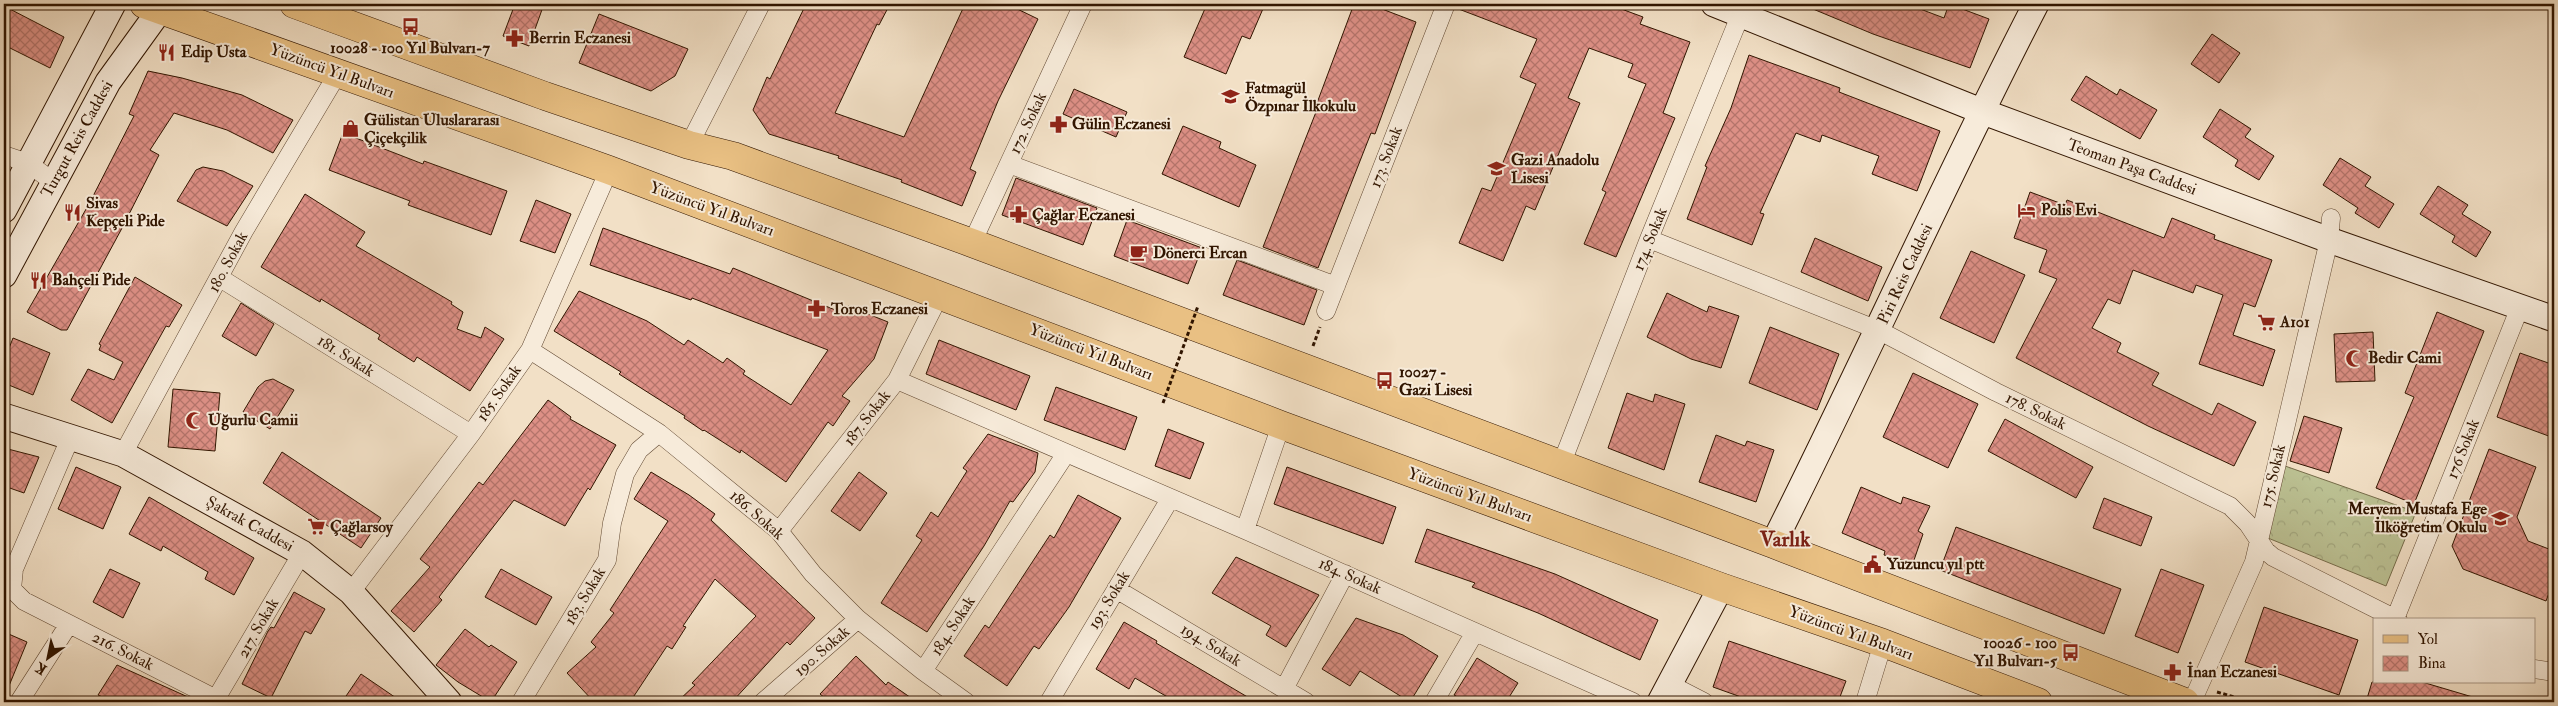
<svg xmlns="http://www.w3.org/2000/svg" width="2558" height="706" viewBox="0 0 2558 706" font-family="'IM FELL Double Pica',serif">
<style>
.forest{fill:url(#forest-crowns);stroke:#766c4a}
.building{fill:url(#building-cross-hatch);stroke:#311500}
.lines{fill:none;stroke-linecap:round;stroke-linejoin:round}
.street-casing{stroke:#614832;stroke-width:19}
.secondary-casing{stroke:#311500;stroke-width:27}
.primary-casing{stroke:#311500;stroke-width:29}
.path{stroke:#311500;stroke-width:3;stroke-dasharray:4 2.5;stroke-linecap:butt}
.street{stroke:#f7ebda;stroke-width:18}
.secondary{stroke:#f7ebda;stroke-width:25}
.primary{stroke:#e9c083;stroke-width:28}
.path-bridge{stroke:#311500;stroke-width:3;stroke-dasharray:4 2.5;stroke-linecap:butt}
.labels{text-anchor:middle;dominant-baseline:central;stroke-width:4;stroke-linejoin:round;paint-order:stroke}
.poi-label{font-size:16px;font-weight:bold;fill:#311500;stroke:#f7ebda;text-anchor:start}
.street-label{font-size:16px;fill:#311500;stroke:#f7ebda}
.district-label{font-size:21px;font-weight:bold;fill:#7a1f14;stroke:#f7ebda}
</style>
<defs>
<pattern id="forest-crowns" width="20" height="18" patternUnits="userSpaceOnUse" patternTransform="scale(1.25)"><rect width="20" height="18" fill="#bcc294"/><path d="M2 6a3 3 0 1 1 6 0M12 15a3 3 0 1 1 6 0" fill="none" stroke="#a2a67e"/></pattern>
<pattern id="building-cross-hatch" width="8" height="8" patternUnits="userSpaceOnUse" patternTransform="scale(1.25)"><rect width="8" height="8" fill="#dd9086"/><path d="M0 0l8 8M0 8l8-8" fill="none" stroke="#b4746b"/></pattern>
</defs>
<rect width="100%" height="100%" fill="#f2e0c6"/>
<filter id="stains"><feTurbulence type="fractalNoise" baseFrequency=".004" numOctaves="4"/><feColorMatrix values="0 0 0 0 .2 0 0 0 0 .09 0 0 0 0 .02 0 0 0 .5 -.17"/></filter>
<radialGradient id="worn" r=".72"><stop offset=".6" stop-color="#630" stop-opacity="0"/><stop offset="1" stop-color="#630" stop-opacity=".3"/></radialGradient>
<!-- forest -->
<path class="forest" d="M 2285,466 L 2416,512 L 2386,586 L 2263,536 Z"/>
<!-- building -->
<path class="building" d="M 515,4 L 544,4 L 529,46 L 503,36 Z
M 806,4 L 890,4 L 879,25 L 877,24 L 835,113 L 904,137 L 965,4 L 1007,4 L 1038,19 L 998,101 L 970,169 L 976,172 L 962,206 L 901,182 L 902,180 L 838,158 L 839,156 L 769,134 L 753,110 L 767,77 L 770,79 Z
M 1207,4 L 1265,4 L 1250,39 L 1242,36 L 1226,74 L 1184,57 Z
M 1354,4 L 1369,4 L 1416,22 L 1375,134 L 1371,133 L 1318,268 L 1263,247 L 1316,112 L 1314,111 Z
M 1456,4 L 1608,4 L 1643,17 L 1640,24 L 1690,42 L 1663,113 L 1675,118 L 1616,257 L 1584,244 L 1606,192 L 1602,190 L 1646,84 L 1628,77 L 1633,64 L 1589,48 L 1568,98 L 1580,103 L 1535,210 L 1526,206 L 1503,261 L 1459,243 L 1482,188 L 1491,191 L 1536,84 L 1520,77 L 1537,39 L 1456,8 Z
M 1801,4 L 1907,4 L 1944,18 L 1949,4 L 1989,19 L 1970,68 L 1873,34 Z
M 4,6 L 64,37 L 50,68 L 4,45 Z
M 599,14 L 688,49 L 675,76 L 651,91 L 579,63 Z
M 2212,34 L 2240,53 L 2219,83 L 2191,64 Z
M 1749,55 L 1840,88 L 1839,92 L 1940,131 L 1917,191 L 1872,174 L 1879,156 L 1822,135 L 1820,142 L 1796,133 L 1760,213 L 1764,214 L 1752,245 L 1687,219 L 1707,167 L 1705,166 L 1731,108 Z
M 148,71 L 182,78 L 242,95 L 293,120 L 273,153 L 227,130 L 174,113 L 150,150 L 159,155 L 121,230 L 67,330 L 61,330 L 27,312 L 89,204 L 134,116 L 129,114 Z
M 2086,76 L 2117,95 L 2120,89 L 2157,110 L 2140,139 L 2071,100 Z
M 1074,89 L 1127,112 L 1116,137 L 1063,114 Z
M 2220,109 L 2251,129 L 2245,137 L 2274,156 L 2259,180 L 2235,166 L 2238,160 L 2203,137 Z
M 1183,126 L 1221,142 L 1219,148 L 1256,165 L 1239,207 L 1162,174 Z
M 343,133 L 423,164 L 424,161 L 507,191 L 491,235 L 408,205 L 410,201 L 329,170 Z
M 2340,158 L 2371,177 L 2365,186 L 2394,204 L 2379,228 L 2355,213 L 2358,208 L 2323,185 Z
M 203,167 L 223,171 L 253,186 L 227,226 L 177,201 L 196,170 Z
M 1016,178 L 1097,208 L 1083,245 L 1002,215 Z
M 2438,186 L 2468,205 L 2462,214 L 2491,232 L 2476,257 L 2452,242 L 2455,236 L 2420,214 Z
M 2030,192 L 2065,205 L 2067,200 L 2164,238 L 2172,218 L 2215,235 L 2214,239 L 2272,260 L 2255,307 L 2244,303 L 2233,335 L 2275,350 L 2263,386 L 2199,364 L 2223,295 L 2196,285 L 2193,293 L 2133,270 L 2120,304 L 2108,299 L 2092,328 L 2121,343 L 2117,352 L 2159,373 L 2152,385 L 2212,415 L 2218,403 L 2256,422 L 2234,466 L 2148,426 L 2016,358 L 2057,279 L 2039,272 L 2047,250 L 2014,238 Z
M 305,194 L 365,232 L 356,246 L 452,302 L 451,304 L 463,312 L 457,329 L 481,338 L 485,327 L 504,339 L 470,391 L 417,357 L 414,362 L 378,339 L 380,335 L 321,299 L 320,302 L 261,267 Z
M 536,200 L 571,214 L 555,253 L 520,241 Z
M 1127,220 L 1202,248 L 1188,284 L 1114,256 Z
M 603,228 L 730,274 L 733,268 L 845,314 L 848,306 L 888,322 L 874,359 L 842,396 L 850,401 L 833,426 L 828,422 L 786,482 L 741,450 L 740,453 L 704,430 L 703,431 L 684,418 L 685,416 L 619,374 L 621,372 L 554,331 L 579,291 L 647,321 L 684,345 L 688,340 L 723,363 L 727,358 L 745,371 L 743,374 L 791,405 L 828,350 L 692,298 L 691,300 L 590,265 Z
M 1815,238 L 1882,267 L 1868,301 L 1801,272 Z
M 1971,251 L 2025,275 L 1994,343 L 1940,318 Z
M 1237,260 L 1317,290 L 1304,325 L 1223,295 Z
M 135,277 L 182,305 L 169,327 L 166,326 L 112,423 L 71,400 L 88,369 L 114,380 L 123,362 L 99,350 L 101,345 L 99,344 Z
M 1667,293 L 1707,312 L 1709,306 L 1739,316 L 1721,368 L 1691,359 L 1647,337 Z
M 241,303 L 274,324 L 256,356 L 222,336 Z
M 2437,312 L 2484,331 L 2414,504 L 2376,488 L 2414,397 L 2405,393 Z
M 1770,327 L 1839,354 L 1817,410 L 1749,383 Z
M 2373,332 L 2375,381 L 2336,382 L 2334,334 Z
M 13,338 L 50,353 L 33,395 L 4,383 L 4,361 Z
M 939,340 L 1030,376 L 1016,410 L 926,374 Z
M 2520,353 L 2554,365 L 2554,438 L 2497,417 Z
M 1913,373 L 1978,404 L 1948,468 L 1883,437 Z
M 273,379 L 294,390 L 270,429 L 243,412 L 258,387 L 265,381 Z
M 1056,387 L 1137,417 L 1125,450 L 1044,420 Z
M 173,389 L 220,393 L 215,451 L 168,447 Z
M 1627,393 L 1653,402 L 1655,394 L 1685,404 L 1664,470 L 1608,448 Z
M 548,400 L 571,417 L 570,419 L 616,445 L 590,490 L 588,488 L 565,526 L 514,500 L 439,597 L 442,600 L 414,632 L 391,611 L 430,567 L 420,559 L 479,482 L 483,485 Z
M 2304,416 L 2342,428 L 2329,473 L 2290,461 Z
M 2005,419 L 2093,467 L 2076,498 L 1988,451 Z
M 1168,429 L 1204,443 L 1190,479 L 1155,466 Z
M 988,434 L 1038,453 L 1035,472 L 1013,502 L 1010,501 L 984,546 L 927,632 L 881,603 L 922,540 L 916,536 L 931,512 L 938,517 L 967,471 L 963,468 Z
M 1716,435 L 1745,446 L 1747,441 L 1774,450 L 1756,502 L 1699,482 Z
M 4,448 L 39,457 L 24,493 L 4,486 Z
M 2489,449 L 2536,467 L 2517,517 L 2528,541 L 2554,551 L 2554,580 L 2546,601 L 2463,569 L 2452,546 Z
M 282,452 L 381,518 L 361,548 L 263,483 Z
M 76,467 L 121,487 L 103,529 L 58,509 Z
M 1287,467 L 1396,507 L 1383,544 L 1274,504 Z
M 651,472 L 689,495 L 715,514 L 711,520 L 815,618 L 790,645 L 787,642 L 732,702 L 677,702 L 695,685 L 692,683 L 756,616 L 715,579 L 683,626 L 686,627 L 672,649 L 667,646 L 630,702 L 594,702 L 567,673 L 596,647 L 591,642 L 614,613 L 610,610 L 668,521 L 634,499 Z
M 859,472 L 887,493 L 860,531 L 831,511 Z
M 1861,487 L 1901,504 L 1903,497 L 1930,506 L 1918,531 L 1923,534 L 1913,563 L 1884,555 L 1885,551 L 1842,533 Z
M 1078,495 L 1121,518 L 1069,607 L 1039,649 L 1034,646 L 1007,686 L 964,656 L 985,625 L 989,628 L 1050,535 L 1054,538 Z
M 149,497 L 254,558 L 234,595 L 205,579 L 208,572 L 163,546 L 161,551 L 129,534 Z
M 2104,498 L 2152,517 L 2141,546 L 2093,528 Z
M 1956,527 L 2121,589 L 2104,634 L 1940,570 Z
M 1427,529 L 1555,574 L 1658,620 L 1640,660 L 1538,613 L 1472,587 L 1475,583 L 1415,562 Z
M 1236,557 L 1319,595 L 1286,647 L 1266,635 L 1271,626 L 1212,593 Z
M 110,569 L 140,583 L 123,618 L 93,602 Z
M 501,569 L 552,597 L 536,625 L 485,597 Z
M 2161,569 L 2204,585 L 2178,653 L 2135,636 Z
M 294,592 L 325,609 L 311,634 L 305,631 L 271,698 L 242,684 L 268,631 L 271,627 L 274,628 Z
M 2264,607 L 2358,640 L 2339,695 L 2245,662 Z
M 1356,618 L 1403,635 L 1438,656 L 1410,702 L 1360,671 L 1350,686 L 1322,669 Z
M 1124,622 L 1157,641 L 1156,643 L 1256,702 L 1176,702 L 1135,678 L 1129,689 L 1096,669 Z
M 465,629 L 489,647 L 491,645 L 517,662 L 491,702 L 458,682 L 436,665 Z
M 4,632 L 27,642 L 4,698 Z
M 1729,641 L 1846,681 L 1838,702 L 1755,702 L 1713,687 Z
M 856,656 L 886,685 L 888,682 L 917,702 L 830,702 L 820,694 Z
M 1477,658 L 1518,683 L 1506,702 L 1453,702 L 1456,696 L 1454,695 Z
M 117,665 L 199,702 L 114,702 L 98,695 Z
M 361,674 L 402,702 L 342,702 Z
M 2372,682 L 2422,682 L 2476,698 L 2476,702 L 2366,702 Z"/>
<g class="lines">
<defs>
<path id="street" d="M 689,145 L 761,4
M 4,155 L 28,163 L 52,181
M 1009,164 L 1336,286
M 1649,239 L 1878,330 L 1996,392 L 2230,506 L 2248,524 L 2266,551 L 2273,557 L 2398,620
M 972,243 L 1083,4
M 220,278 L 471,434
M 1326,311 L 1446,4
M 530,350 L 659,433 L 779,531 L 813,574 L 858,619 L 923,671 L 966,702
M 897,380 L 1245,530 L 1633,702
M 71,436 L 14,569 L 12,589 L 24,601 L 222,702
M 123,454 L 244,231 L 338,73
M 1561,465 L 1649,239 L 1744,6
M 1245,530 L 1281,425
M 779,531 L 897,380 L 940,294
M 1116,589 L 1306,702
M 351,592 L 471,434 L 530,350 L 609,170
M 2395,619 L 2520,307
M 2534,669 L 2554,672
M 923,671 L 1065,455
M 1669,684 L 1704,702
M 1284,689 L 1345,574
M 19,702 L 69,624
M 214,702 L 302,553
M 521,702 L 607,560 L 612,523 L 625,474 L 639,450 L 659,433
M 763,702 L 858,619
M 1049,702 L 1170,499
M 1434,702 L 1475,632
M 1865,702 L 1883,643
M 2192,702 L 2254,562 L 2329,240 L 2331,218"/>
<path id="secondary" d="M 1714,4 L 1981,111 L 2329,240 L 2554,319
M 4,210 L 113,4
M 4,275 L 108,82 L 160,10
M 4,416 L 123,454 L 302,553 L 351,592 L 449,702
M 1773,544 C 1863,365 1944,182 2036,4
M 1660,702 L 1721,587"/>
<path id="primary" d="M 144,4 L 609,170 L 1281,425 L 1721,587 L 1883,643 L 2038,702
M 294,4 L 545,96 L 689,145 L 733,156 L 972,243 L 1773,544 L 2185,702"/>
</defs>
<!-- street casing -->
<use href="#street" class="street-casing"/>
<!-- secondary casing -->
<use href="#secondary" class="secondary-casing"/>
<!-- primary casing -->
<use href="#primary" class="primary-casing"/>
<!-- path -->
<path class="path" d="M 1313,346 L 1320,327
M 2217,692 L 2252,702"/>
<!-- street -->
<use href="#street" class="street"/>
<!-- secondary -->
<use href="#secondary" class="secondary"/>
<!-- primary -->
<use href="#primary" class="primary"/>
<!-- path-bridge -->
<path class="path-bridge" d="M 1163,403 L 1198,306"/>
</g>
<!-- icons -->
<defs>
<symbol id="bus-bare" viewBox="-9 -9 18 18"><path d="M-5-6H5V4H4V6H2V4H-2V6H-4V4H-5ZM-3.5-4V0h7V-4ZM-3.5 1.2v1.5H-2V1.2ZM2 1.2v1.5H3.5V1.2Z" fill="#8f2418" stroke="#f7ebda" stroke-width="2.5" paint-order="stroke"/></symbol>
<symbol id="pharmacy-bare" viewBox="-9 -9 18 18"><path d="M-2-6h4v4h4v4h-4v4h-4v-4h-4v-4h4Z" fill="#8f2418" stroke="#f7ebda" stroke-width="2.5" paint-order="stroke"/></symbol>
<symbol id="restaurant-bare" viewBox="-9 -9 18 18"><path d="M-5-6h1v4h1v-4h1v4h1v-4h1v5L-1.5 .5V6h-2V.5L-5-1ZM5-6V6H3V1.5H1.5Q1.5-4 5-6Z" fill="#8f2418" stroke="#f7ebda" stroke-width="2.5" paint-order="stroke"/></symbol>
<symbol id="school-bare" viewBox="-9 -9 18 18"><path d="M0-5L7-2L0 1L-7-2ZM-4 1L0 2.5L4 1V4Q0 6-4 4Z" fill="#8f2418" stroke="#f7ebda" stroke-width="2.5" paint-order="stroke"/></symbol>
<symbol id="shop-bare" viewBox="-9 -9 18 18"><path d="M-5-2.5h2.3a2.7 3.5 0 0 1 5.4 0H5L5.5 6h-11ZM-1.5-2.5h3a1.5 2.3 0 0 0-3 0Z" fill="#8f2418" stroke="#f7ebda" stroke-width="2.5" paint-order="stroke"/></symbol>
<symbol id="hotel-bare" viewBox="-9 -9 18 18"><path d="M-6-4.5h1.5V1H6V5H4.5V3h-9V5H-6ZM-4 0a1.8 1.8 0 1 1 3.6 0ZM.5 0V-2.5h3Q6-2.5 6 0Z" fill="#8f2418" stroke="#f7ebda" stroke-width="2.5" paint-order="stroke"/></symbol>
<symbol id="cafe-bare" viewBox="-9 -9 18 18"><path d="M-5.5-4.5H6V0H3Q3 3.5 0 3.5H-2.5Q-5.5 3.5-5.5 0ZM3-3.2v2h1.7v-2ZM-6 4.5H4V6H-6Z" fill="#8f2418" stroke="#f7ebda" stroke-width="2.5" paint-order="stroke"/></symbol>
<symbol id="supermarket-bare" viewBox="-9 -9 18 18"><path d="M-6-5.5h2.5l.6 2H6L4.5 2H-2.5L-4.4-4H-6ZM-1.5 3.2a1.3 1.3 0 1 0 .1 0ZM3 3.2a1.3 1.3 0 1 0 .1 0Z" fill="#8f2418" stroke="#f7ebda" stroke-width="2.5" paint-order="stroke"/></symbol>
<symbol id="mosque-bare" viewBox="-9 -9 18 18"><path d="M3.5-4.9A6 6 0 1 0 3.5 4.9A5 5 0 1 1 3.5-4.9Z" fill="#8f2418" stroke="#f7ebda" stroke-width="2.5" paint-order="stroke"/></symbol>
<symbol id="civic-bare" viewBox="-9 -9 18 18"><path d="M-.6-6.5H3V-4.5H.6V-3L4-1V1h2V6H-6V1h2V-1L-.6-3ZM-1.2 2.5V6h2.4V2.5Z" fill="#8f2418" stroke="#f7ebda" stroke-width="2.5" paint-order="stroke"/></symbol>
</defs>
<g fill-rule="evenodd">
<use href="#bus-bare" x="398" y="14" width="25" height="25"/>
<use href="#pharmacy-bare" x="502" y="26" width="25" height="25"/>
<use href="#restaurant-bare" x="154" y="40" width="25" height="25"/>
<use href="#school-bare" x="1218" y="84" width="25" height="25"/>
<use href="#pharmacy-bare" x="1046" y="112" width="25" height="25"/>
<use href="#shop-bare" x="338" y="116" width="25" height="25"/>
<use href="#school-bare" x="1484" y="156" width="25" height="25"/>
<use href="#hotel-bare" x="2014" y="198" width="25" height="25"/>
<use href="#restaurant-bare" x="60" y="200" width="25" height="25"/>
<use href="#pharmacy-bare" x="1006" y="202" width="25" height="25"/>
<use href="#cafe-bare" x="1126" y="240" width="25" height="25"/>
<use href="#restaurant-bare" x="26" y="268" width="25" height="25"/>
<use href="#pharmacy-bare" x="804" y="296" width="25" height="25"/>
<use href="#supermarket-bare" x="2254" y="310" width="25" height="25"/>
<use href="#mosque-bare" x="2342" y="346" width="25" height="25"/>
<use href="#bus-bare" x="1372" y="368" width="25" height="25"/>
<use href="#mosque-bare" x="182" y="408" width="25" height="25"/>
<use href="#school-bare" x="2488" y="506" width="25" height="25"/>
<use href="#supermarket-bare" x="304" y="514" width="25" height="25"/>
<use href="#civic-bare" x="1860" y="552" width="25" height="25"/>
<use href="#bus-bare" x="2058" y="640" width="25" height="25"/>
<use href="#pharmacy-bare" x="2160" y="660" width="25" height="25"/>
</g>
<g class="labels">
<!-- poi labels -->
<g class="poi-label">
<text x="529" y="38">Berrin Eczanesi</text>
<text x="410" y="48" text-anchor="middle">10028 - 100 Yıl Bulvarı-7</text>
<text x="181" y="52">Edip Usta</text>
<text x="1245" y="88">Fatmagül<tspan x="1245" dy="18">Özpınar İlkokulu</tspan></text>
<text x="364" y="120">Gülistan Uluslararası<tspan x="364" dy="18">Çiçekçilik</tspan></text>
<text x="1072" y="124">Gülin Eczanesi</text>
<text x="1511" y="160">Gazi Anadolu<tspan x="1511" dy="18">Lisesi</tspan></text>
<text x="86" y="203">Sivas<tspan x="86" dy="18">Kepçeli Pide</tspan></text>
<text x="2041" y="210">Polis Evi</text>
<text x="1032" y="215">Çağlar Eczanesi</text>
<text x="1153" y="253">Dönerci Ercan</text>
<text x="52" y="280">Bahçeli Pide</text>
<text x="831" y="309">Toros Eczanesi</text>
<text x="2280" y="322">A101</text>
<text x="2368" y="358">Bedir Cami</text>
<text x="1399" y="372">10027 -<tspan x="1399" dy="18">Gazi Lisesi</tspan></text>
<text x="208" y="420">Uğurlu Camii</text>
<text x="2487" y="509" text-anchor="end">Meryem Mustafa Ege<tspan x="2487" dy="18">İlköğretim Okulu</tspan></text>
<text x="330" y="527">Çağlarsoy</text>
<text x="1887" y="564">Yuzuncu yıl ptt</text>
<text x="2057" y="643" text-anchor="end">10026 - 100<tspan x="2057" dy="18">Yıl Bulvarı-5</tspan></text>
<text x="2187" y="672">İnan Eczanesi</text>
</g>
<!-- street labels -->
<g class="street-label">
<text transform="translate(332 71) rotate(20)">Yüzüncü Yıl Bulvarı</text>
<text transform="translate(1028 123) rotate(-65)">172. Sokak</text>
<text transform="translate(77 139) rotate(-61)">Turgut Reis Caddesi</text>
<text transform="translate(1386 157) rotate(-69)">173. Sokak</text>
<text transform="translate(2132 167) rotate(20)">Teoman Paşa Caddesi</text>
<text transform="translate(712 209) rotate(20)">Yüzüncü Yıl Bulvarı</text>
<text transform="translate(1650 239) rotate(-68)">174. Sokak</text>
<text transform="translate(228 262) rotate(-62)">180. Sokak</text>
<text transform="translate(1905 274) rotate(-65)">Piri Reis Caddesi</text>
<text transform="translate(1091 352) rotate(21)">Yüzüncü Yıl Bulvarı</text>
<text transform="translate(346 356) rotate(32)">181. Sokak</text>
<text transform="translate(499 393) rotate(-55)">185. Sokak</text>
<text transform="translate(2036 411) rotate(26)">178. Sokak</text>
<text transform="translate(867 418) rotate(-52)">187. Sokak</text>
<text transform="translate(2463 449) rotate(-68)">176 Sokak</text>
<text transform="translate(2273 476) rotate(-77)">175. Sokak</text>
<text transform="translate(1470 495) rotate(20)">Yüzüncü Yıl Bulvarı</text>
<text transform="translate(757 515) rotate(41)">186. Sokak</text>
<text transform="translate(250 524) rotate(29)">Şakrak Caddesi</text>
<text transform="translate(1350 576) rotate(24)">184. Sokak</text>
<text transform="translate(585 596) rotate(-59)">183. Sokak</text>
<text transform="translate(1109 600) rotate(-59)">193. Sokak</text>
<text transform="translate(953 626) rotate(-57)">184. Sokak</text>
<text transform="translate(258 628) rotate(-60)">217. Sokak</text>
<text transform="translate(1851 633) rotate(20)">Yüzüncü Yıl Bulvarı</text>
<text transform="translate(1211 645) rotate(31)">194. Sokak</text>
<text transform="translate(123 651) rotate(27)">216. Sokak</text>
<text transform="translate(822 651) rotate(-41)">190. Sokak</text>
</g>
<!-- district labels -->
<g class="district-label">
<text x="1785" y="539">Varlık</text>
</g>
</g>
<!-- margin -->
<rect width="2558" height="706" fill="none" stroke="#f2e0c6" stroke-width="20"/>
<rect x="5" y="5" width="2548" height="696" fill="none" stroke="#311500" stroke-width="2.5"/>
<rect x="10" y="10" width="2538" height="686" fill="none" stroke="#311500"/>
<!-- legend -->
<rect x="2373" y="618" width="162" height="65" fill="#f7ebda" stroke="#a89583"/>
<rect x="2383" y="635" width="25" height="8" fill="#e9c083" stroke="#a89583"/>
<text x="2418" y="644" font-size="15" fill="#311500">Yol</text>
<rect x="2383" y="656" width="25" height="15" fill="url(#building-cross-hatch)" stroke="#a89583"/>
<text x="2418" y="668" font-size="15" fill="#311500">Bina</text>
<!-- north arrow -->
<g transform="translate(48 658) rotate(213)" stroke="#f7ebda" stroke-width="4" paint-order="stroke">
<path d="M0-4L9 19L0 12L-9 19Z" fill="#311500"/>
<text y="-8" font-size="14" font-weight="bold" text-anchor="middle" fill="#311500">K</text>
</g>
<rect width="100%" height="100%" filter="url(#stains)"/>
<rect width="100%" height="100%" fill="url(#worn)"/>
</svg>
